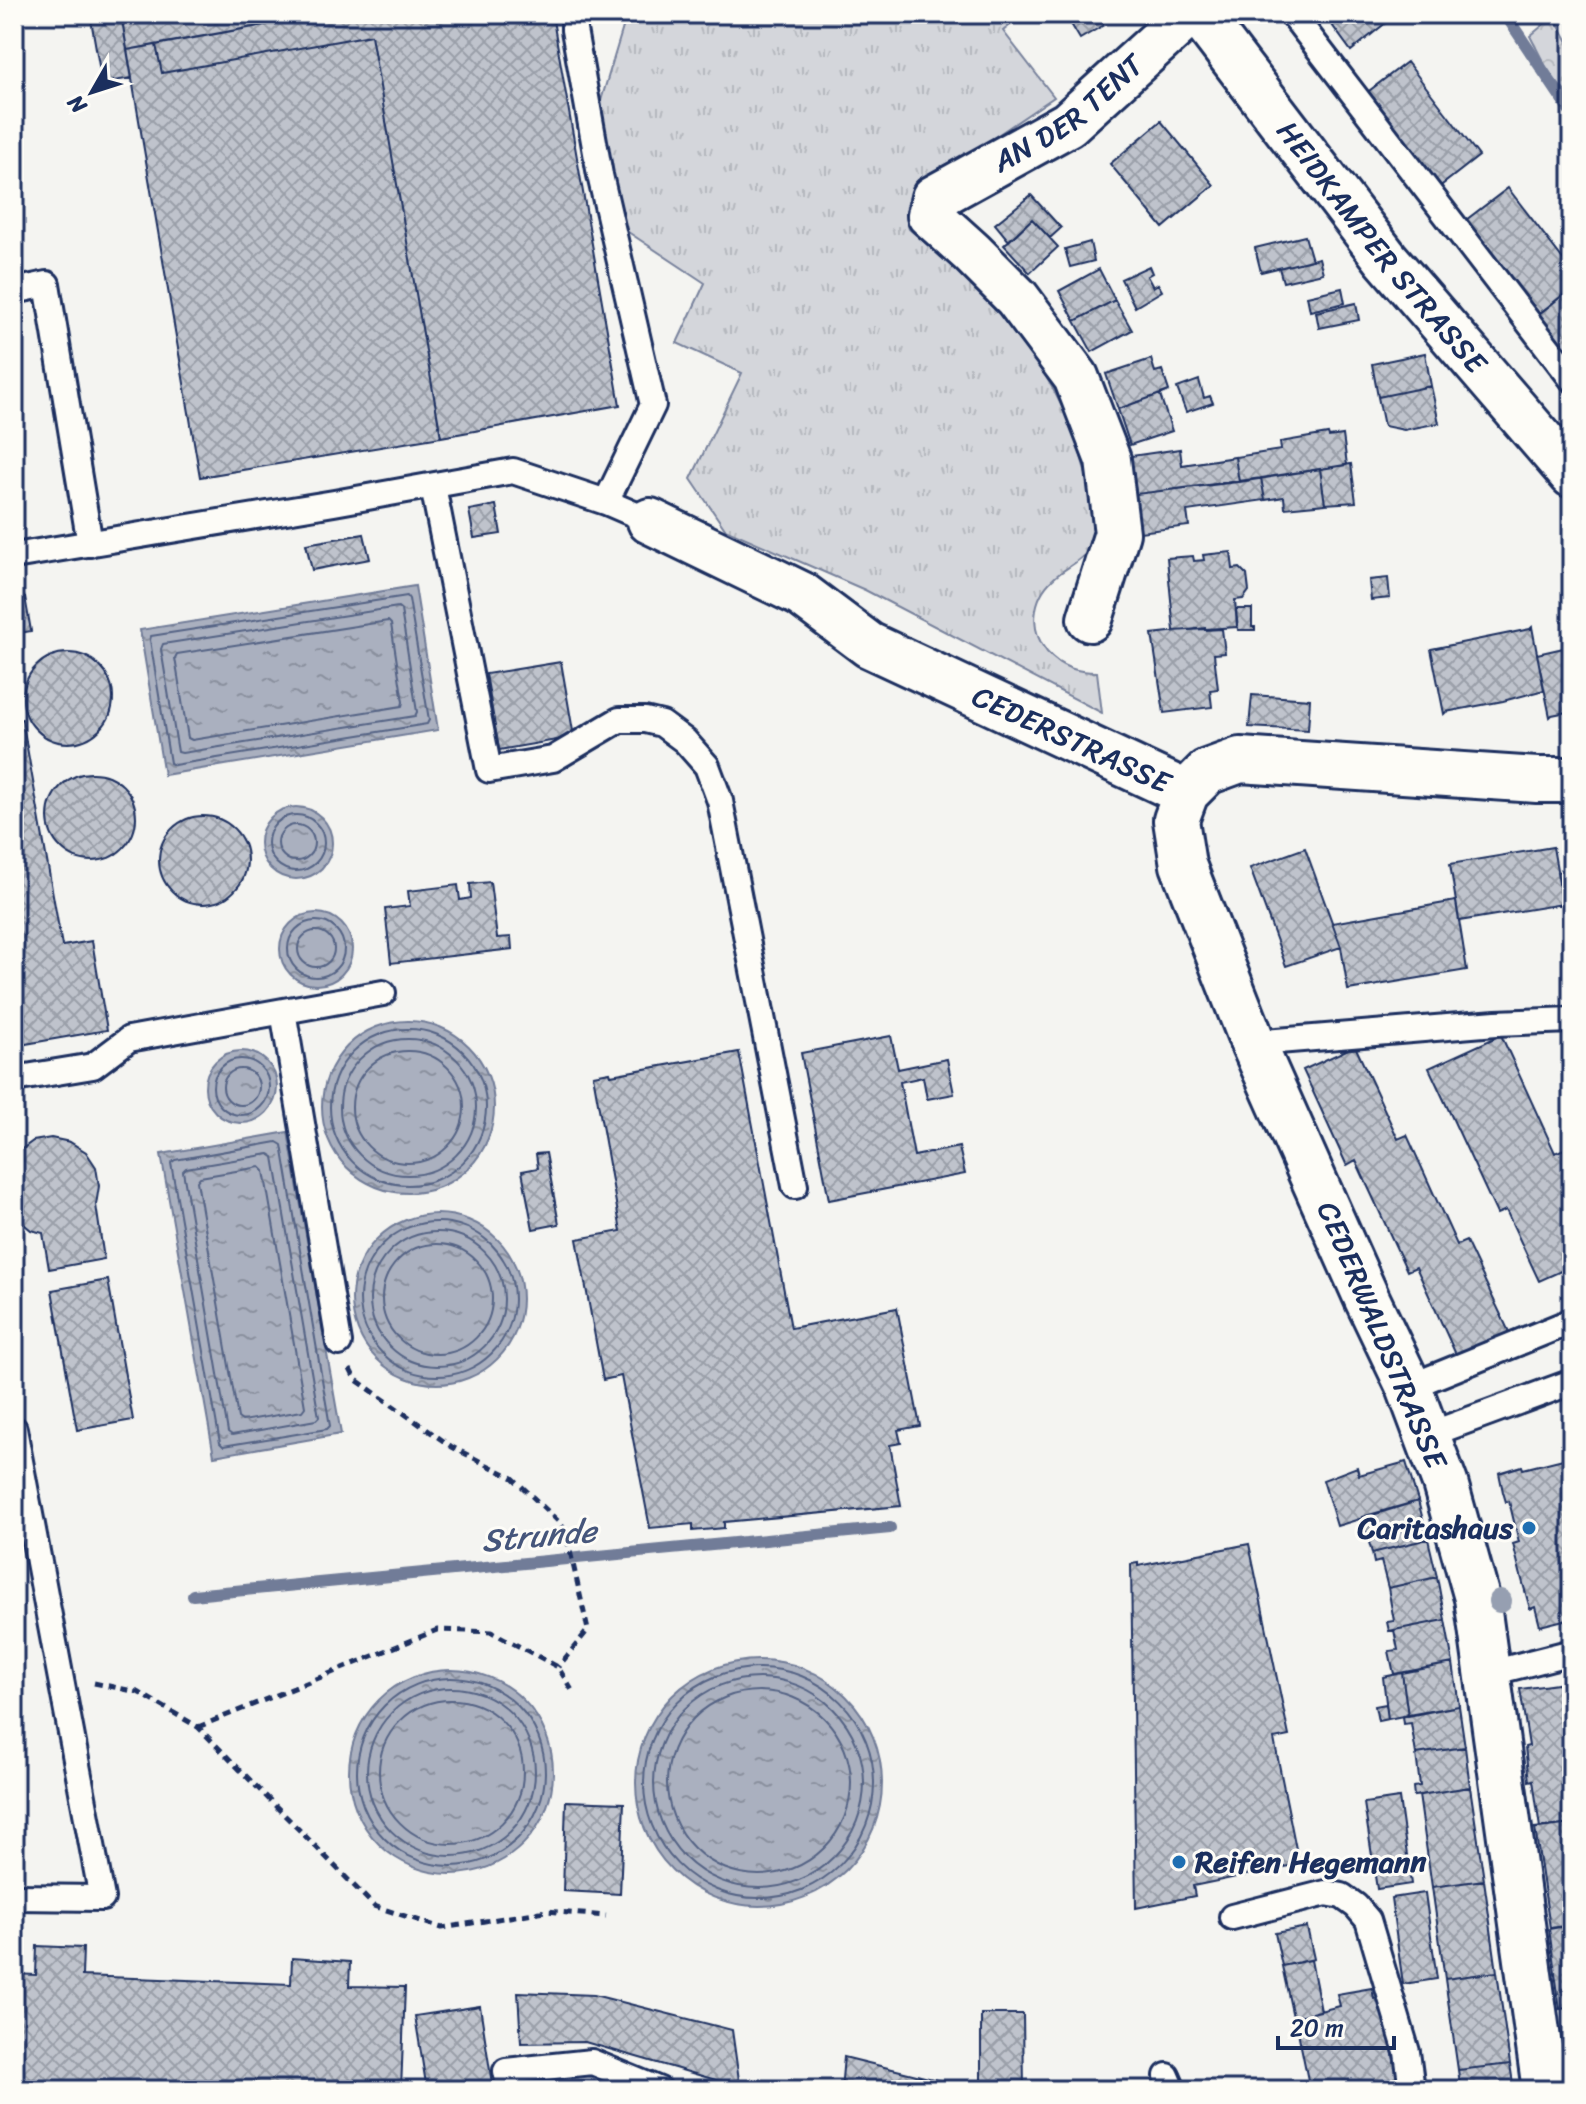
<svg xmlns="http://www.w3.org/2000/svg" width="1586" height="2104" viewBox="0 0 1586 2104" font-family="Sriracha,sans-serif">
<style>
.grass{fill:url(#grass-tufts);stroke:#78829c;stroke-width:2}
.forest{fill:url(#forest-crowns);stroke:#78829c;stroke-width:2}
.water{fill:url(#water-ripples);stroke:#717c98;stroke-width:2}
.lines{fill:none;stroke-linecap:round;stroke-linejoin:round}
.shore{stroke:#546385;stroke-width:2}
.stream{stroke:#717c98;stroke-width:12}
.building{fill:url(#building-cross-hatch);stroke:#1b2f5e;stroke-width:2}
.lane-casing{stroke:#1b2f5e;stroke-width:30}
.street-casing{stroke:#1b2f5e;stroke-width:50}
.secondary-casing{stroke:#1b2f5e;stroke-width:50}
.path{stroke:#1b2f5e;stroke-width:5;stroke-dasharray:8 6;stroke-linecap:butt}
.lane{stroke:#fdfcf7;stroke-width:24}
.street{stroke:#fdfcf7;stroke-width:44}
.secondary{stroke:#fdfcf7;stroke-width:44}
.tree{fill:#969fb1}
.poi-dot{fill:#1f6fb2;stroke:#fdfcf7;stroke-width:3}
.labels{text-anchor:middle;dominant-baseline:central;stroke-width:6;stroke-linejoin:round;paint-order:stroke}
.street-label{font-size:30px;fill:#1b2f5e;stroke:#fdfcf7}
.poi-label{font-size:30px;font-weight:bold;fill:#1b2f5e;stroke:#fdfcf7;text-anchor:end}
.water-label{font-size:32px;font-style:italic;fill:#46567b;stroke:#fdfcf7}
</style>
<defs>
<pattern id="grass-tufts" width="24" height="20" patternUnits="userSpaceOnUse" patternTransform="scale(2)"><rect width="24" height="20" fill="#d4d6db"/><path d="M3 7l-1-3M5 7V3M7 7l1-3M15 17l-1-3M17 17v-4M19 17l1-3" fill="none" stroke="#b5b8be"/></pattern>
<pattern id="forest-crowns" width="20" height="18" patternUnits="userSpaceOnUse" patternTransform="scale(2)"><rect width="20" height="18" fill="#d4d6db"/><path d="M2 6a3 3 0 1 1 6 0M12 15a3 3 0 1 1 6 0" fill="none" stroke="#b5b8be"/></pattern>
<pattern id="water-ripples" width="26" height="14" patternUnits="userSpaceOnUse" patternTransform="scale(2)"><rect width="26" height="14" fill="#aab0bf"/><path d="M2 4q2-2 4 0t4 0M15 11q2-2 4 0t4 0" fill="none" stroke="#8a909e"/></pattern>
<pattern id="building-cross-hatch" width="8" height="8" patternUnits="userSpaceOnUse" patternTransform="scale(2)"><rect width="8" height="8" fill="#bfc3cc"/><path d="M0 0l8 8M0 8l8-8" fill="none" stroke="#9a9fa9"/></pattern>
</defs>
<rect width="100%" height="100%" fill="#f4f4f1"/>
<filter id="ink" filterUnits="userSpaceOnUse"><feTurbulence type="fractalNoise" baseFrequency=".0125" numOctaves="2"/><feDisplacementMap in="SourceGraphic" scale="16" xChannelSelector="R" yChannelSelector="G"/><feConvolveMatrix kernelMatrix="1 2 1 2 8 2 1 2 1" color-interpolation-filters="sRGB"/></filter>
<g filter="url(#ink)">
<!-- grass -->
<path class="grass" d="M 627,14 L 1024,14 L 1003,31 L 1054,97 L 915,191 C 905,204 904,214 909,229 C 936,252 963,274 988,299 C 1026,338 1061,395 1078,446 C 1087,474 1092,502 1099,531 C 1095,538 1092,546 1087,552 C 1077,564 1063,569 1053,579 C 1032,598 1029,630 1047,652 C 1061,668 1077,672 1097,672 L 1102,713 L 865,590 L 725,529 L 691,479 L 742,373 L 677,343 L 705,283 L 619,226 L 597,114 Z"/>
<!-- forest -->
<path class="forest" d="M 1554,16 L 1572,49 L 1572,100 L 1549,73 L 1530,36 Z"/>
<!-- water -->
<path class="water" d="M 415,586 L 438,730 L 164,775 L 140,630 Z
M260 843a36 36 0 1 1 72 0a36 36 0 1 1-72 0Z
M280 949a36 36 0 1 1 72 0a36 36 0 1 1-72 0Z
M322 1107a86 86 0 1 1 172 0a86 86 0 1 1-172 0Z
M205 1087a36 36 0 1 1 72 0a36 36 0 1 1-72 0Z
M 288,1132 L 341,1434 L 214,1456 L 161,1154 Z
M352 1299a85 85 0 1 1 170 0a85 85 0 1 1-170 0Z
M636 1783a123 123 0 1 1 246 0a123 123 0 1 1-246 0Z
M349 1772a102 102 0 1 1 204 0a102 102 0 1 1-204 0Z"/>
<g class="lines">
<!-- shore -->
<path class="shore" d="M 407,596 L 409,599 L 429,720 L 427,724 L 174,765 L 170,763 L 150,640 L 151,636 Z
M 398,607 L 401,610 L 417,712 L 415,716 L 182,753 L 178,752 L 161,649 L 163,644 Z
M 388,621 L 391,624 L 403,702 L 402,706 L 192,740 L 188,738 L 175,658 L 177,654 Z
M268 843a28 28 0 1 1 56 0a28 28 0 1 1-56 0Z
M278 843a18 18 0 1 1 36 0a18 18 0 1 1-36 0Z
M288 949a28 28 0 1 1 56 0a28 28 0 1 1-56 0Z
M298 949a18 18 0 1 1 36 0a18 18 0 1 1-36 0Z
M330 1107a78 78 0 1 1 156 0a78 78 0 1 1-156 0Z
M340 1107a68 68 0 1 1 136 0a68 68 0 1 1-136 0Z
M352 1107a56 56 0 1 1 112 0a56 56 0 1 1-112 0Z
M213 1087a28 28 0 1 1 56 0a28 28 0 1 1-56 0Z
M223 1087a18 18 0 1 1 36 0a18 18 0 1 1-36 0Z
M 277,1142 L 282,1145 L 330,1426 L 327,1429 L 223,1446 L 220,1443 L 171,1163 L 175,1160 Z
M 269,1154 L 274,1157 L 319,1417 L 316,1420 L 232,1435 L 228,1432 L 183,1171 L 186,1168 Z
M 260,1167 L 264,1171 L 305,1407 L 302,1411 L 242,1421 L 238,1418 L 197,1181 L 200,1177 Z
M360 1299a77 77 0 1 1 154 0a77 77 0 1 1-154 0Z
M370 1299a67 67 0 1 1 134 0a67 67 0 1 1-134 0Z
M382 1299a55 55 0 1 1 110 0a55 55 0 1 1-110 0Z
M644 1783a115 115 0 1 1 230 0a115 115 0 1 1-230 0Z
M357 1772a94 94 0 1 1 188 0a94 94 0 1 1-188 0Z
M654 1783a105 105 0 1 1 210 0a105 105 0 1 1-210 0Z
M367 1772a84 84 0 1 1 168 0a84 84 0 1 1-168 0Z
M667 1783a92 92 0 1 1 184 0a92 92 0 1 1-184 0Z
M379 1772a72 72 0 1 1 144 0a72 72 0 1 1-144 0Z"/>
<!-- stream -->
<path class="stream" d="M 1505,14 L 1572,114
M 193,1595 L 890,1528"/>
</g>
<!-- building -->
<path class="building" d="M 90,14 L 121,14 L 132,78 L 102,83 Z
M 121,14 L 324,14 L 127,50 Z
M 324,14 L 552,14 L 620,405 L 441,437 L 371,35 L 162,73 L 156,45 Z
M 1065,14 L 1098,14 L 1104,25 L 1080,39 Z
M 1324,14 L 1389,14 L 1393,17 L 1351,51 Z
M 371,35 L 441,437 L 200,477 L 127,50 L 156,45 L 162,73 Z
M 1407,62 L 1479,156 L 1438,188 L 1365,94 Z
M 1161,121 L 1214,185 L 1163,228 L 1110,164 Z
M 1508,188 L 1572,271 L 1572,288 L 1539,314 L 1466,220 Z
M 1031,195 L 1061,228 L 1050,238 L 1032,219 L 1009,241 L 995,224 Z
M 1032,219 L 1058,247 L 1030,273 L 1004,245 Z
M 1305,236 L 1312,260 L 1261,272 L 1255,248 Z
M 1090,242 L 1094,261 L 1070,267 L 1065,249 Z
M 1319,258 L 1323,273 L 1283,282 L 1279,268 Z
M 1149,266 L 1152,273 L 1147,276 L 1153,287 L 1158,284 L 1162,291 L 1135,307 L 1121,279 Z
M 1099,269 L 1115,300 L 1075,321 L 1059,291 Z
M 1342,288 L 1345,303 L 1310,311 L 1307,296 Z
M 1572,288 L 1572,361 L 1536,316 Z
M 1115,300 L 1132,330 L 1092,352 L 1075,321 Z
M 1356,303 L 1359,320 L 1319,328 L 1316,312 Z
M 1425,353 L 1431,386 L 1378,397 L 1372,364 Z
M 1151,359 L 1155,372 L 1162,370 L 1169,391 L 1118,409 L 1106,374 Z
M 1199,380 L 1204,398 L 1210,396 L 1213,403 L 1186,412 L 1177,388 Z
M 1431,386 L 1439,423 L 1404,430 L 1384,426 L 1378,397 Z
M 1169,391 L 1160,395 L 1172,431 L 1130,445 L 1118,409 Z
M 1328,434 L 1329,437 L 1343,435 L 1347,465 L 1239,482 L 1235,457 L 1281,450 L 1280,442 Z
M 1180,449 L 1182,465 L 1235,457 L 1239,482 L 1136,494 L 1131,456 Z
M 1351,464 L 1356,502 L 1325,504 L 1320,469 Z
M 1320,469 L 1325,504 L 1285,508 L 1284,497 L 1265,500 L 1261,478 Z
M 1261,478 L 1265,500 L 1187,511 L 1189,526 L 1140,532 L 1136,494 Z
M 496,505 L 501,534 L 474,538 L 469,510 Z
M 364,534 L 370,559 L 312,570 L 306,544 Z
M 1231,552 L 1233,569 L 1240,568 L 1247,575 L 1249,591 L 1243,599 L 1235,600 L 1237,627 L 1174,631 L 1167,558 L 1193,556 L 1194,561 L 1204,560 L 1203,555 Z
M 1388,578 L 1390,598 L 1371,600 L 1369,580 Z
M 25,597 L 31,631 L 14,634 L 14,599 Z
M 1236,609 L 1252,609 L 1252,627 L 1255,627 L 1255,630 L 1238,630 Z
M 1532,627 L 1544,690 L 1503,701 L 1446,712 L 1444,714 L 1431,649 L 1530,629 Z
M 1205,628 L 1205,630 L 1222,629 L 1225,653 L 1214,654 L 1218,689 L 1210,690 L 1212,707 L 1164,713 L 1152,634 Z
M 1572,646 L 1572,711 L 1552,715 L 1550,717 L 1537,654 Z
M23 698a45 45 0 1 1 90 0a45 45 0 1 1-90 0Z
M 561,662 L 574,737 L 499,750 L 486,674 Z
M 1252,695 L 1310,699 L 1308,730 L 1249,727 Z
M 22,719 L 62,946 L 92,941 L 107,1030 L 14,1046 L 14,720 Z
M48 817a44 44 0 1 1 88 0a44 44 0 1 1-88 0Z
M159 860a44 44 0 1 1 88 0a44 44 0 1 1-88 0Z
M 1553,847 L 1563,904 L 1459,921 L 1450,864 Z
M 1305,848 L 1341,947 L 1286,966 L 1250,868 Z
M 1572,870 L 1572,929 L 1567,930 L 1557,872 Z
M 490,882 L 497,938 L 511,937 L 512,949 L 391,963 L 385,909 L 410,906 L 408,891 L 458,885 L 460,900 L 471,898 L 470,884 Z
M 1456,901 L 1467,970 L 1348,990 L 1341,947 L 1332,923 Z
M 1501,1035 L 1555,1153 L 1564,1149 L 1572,1166 L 1572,1266 L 1539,1281 L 1506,1210 L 1497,1214 L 1429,1068 Z
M 891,1036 L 898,1069 L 947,1059 L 954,1094 L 927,1099 L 923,1077 L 900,1082 L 914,1156 L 959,1147 L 965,1174 L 829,1200 L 801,1053 Z
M 1355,1046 L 1398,1139 L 1407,1135 L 1457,1245 L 1466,1241 L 1510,1334 L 1458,1359 L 1416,1267 L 1407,1271 L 1356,1161 L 1347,1166 L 1303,1070 Z
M 739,1052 L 791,1328 L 897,1308 L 920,1426 L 898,1430 L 901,1443 L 890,1445 L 901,1506 L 724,1522 L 724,1528 L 693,1531 L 693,1524 L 650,1528 L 621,1376 L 603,1380 L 577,1239 L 621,1231 L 593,1075 L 610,1072 L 611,1075 Z
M 51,1138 L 70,1142 L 86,1152 L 96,1167 L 99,1186 L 96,1205 L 104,1259 L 49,1269 L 43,1233 L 31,1230 L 14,1216 L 14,1157 L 18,1152 L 33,1141 Z
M 546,1153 L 559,1224 L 533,1229 L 522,1171 L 538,1168 L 536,1154 Z
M 108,1280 L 133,1420 L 77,1430 L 52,1290 Z
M 1567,1458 L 1567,1461 L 1572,1459 L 1572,1618 L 1540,1626 L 1535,1607 L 1530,1609 L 1521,1576 L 1513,1544 L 1519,1542 L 1509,1501 L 1506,1502 L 1503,1492 L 1499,1473 L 1522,1466 L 1523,1469 Z
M 1406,1462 L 1418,1501 L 1337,1526 L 1323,1480 L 1357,1467 L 1359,1475 Z
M 1418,1501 L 1428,1539 L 1372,1553 L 1362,1517 Z
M 1428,1539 L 1437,1577 L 1388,1588 L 1381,1561 L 1374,1563 L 1372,1553 Z
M 1249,1544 L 1289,1736 L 1274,1739 L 1299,1864 L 1193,1886 L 1195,1896 L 1136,1908 L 1131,1564 L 1138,1563 L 1138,1566 Z
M 1437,1577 L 1445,1620 L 1389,1631 L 1387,1622 L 1394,1621 L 1388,1588 Z
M 1445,1620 L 1453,1663 L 1394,1674 L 1389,1651 L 1398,1650 L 1394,1630 Z
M 1453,1663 L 1459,1706 L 1408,1716 L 1402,1673 Z
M 1402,1673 L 1408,1715 L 1388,1719 L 1383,1677 Z
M 1572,1682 L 1572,1824 L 1540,1828 L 1533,1780 L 1529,1781 L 1525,1747 L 1529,1746 L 1520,1689 Z
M 1386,1704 L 1388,1719 L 1378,1721 L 1375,1706 Z
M 1459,1706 L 1465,1747 L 1416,1754 L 1411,1723 L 1403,1724 L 1402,1716 Z
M 1465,1747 L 1470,1787 L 1414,1796 L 1413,1787 L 1420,1786 L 1416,1754 Z
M 1470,1787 L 1484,1880 L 1432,1887 L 1419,1795 Z
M 1399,1798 L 1411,1884 L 1377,1889 L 1364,1803 Z
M 566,1801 L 624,1803 L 620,1894 L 563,1891 Z
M 1572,1824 L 1572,1925 L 1550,1928 L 1535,1828 Z
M 1484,1880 L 1497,1972 L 1445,1979 L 1432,1887 Z
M 1425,1893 L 1437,1979 L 1403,1984 L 1391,1898 Z
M 1572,1925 L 1572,2007 L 1560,2009 L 1549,1929 Z
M 1307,1927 L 1314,1959 L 1282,1966 L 1275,1933 Z
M 37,1946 L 83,1948 L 82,1976 L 291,1984 L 292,1958 L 350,1962 L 349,1986 L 405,1987 L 401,2090 L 155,2090 L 155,2084 L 98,2082 L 98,2090 L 14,2090 L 14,1974 L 36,1975 Z
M 1311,1960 L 1321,2011 L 1293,2017 L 1282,1966 Z
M 1497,1972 L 1510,2064 L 1458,2070 L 1445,1979 Z
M 1372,1988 L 1374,1999 L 1382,1998 L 1400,2090 L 1310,2090 L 1295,2017 L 1340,2006 L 1337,1994 Z
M 518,1992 L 594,1995 L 732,2030 L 740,2087 L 585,2042 L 521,2043 Z
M 480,2006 L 493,2090 L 427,2090 L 415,2016 Z
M 981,2014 L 1023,2014 L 1024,2090 L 841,2090 L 844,2057 L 957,2085 L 981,2089 Z
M 1510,2064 L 1514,2090 L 1461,2090 L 1458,2070 Z"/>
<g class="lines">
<defs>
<path id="lane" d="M 574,14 L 574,30 L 600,175 L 653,405 L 606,502
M 1292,14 L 1572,379
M 14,291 L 47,284 L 90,544
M 433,486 L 489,770 L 553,759 L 619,720 L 645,720 L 662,724 L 685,741 L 707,766 L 720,801 L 795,1186
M 14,556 L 334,503 L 513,471 L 606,502 L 650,521
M 283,1011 L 339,1343
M 1253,1043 L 1496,1023 L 1572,1020
M 14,1079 L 93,1066 L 129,1039 L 383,993
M 1409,1387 L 1572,1321
M 14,1429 L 102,1898 L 14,1897
M 1428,1435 L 1572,1382
M 1487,1674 L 1572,1652
M 1232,1917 L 1326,1893 L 1342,1896 L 1356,1906 L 1368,1920 L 1407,2052 L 1412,2090
M 1167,2076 L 1173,2090
M 510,2090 L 506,2071 L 592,2062 L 660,2090"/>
<g id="street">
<path id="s1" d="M 1199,14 L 1386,259 L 1572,475"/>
<path id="s2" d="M 650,521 L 801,594 L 869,645 L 1186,793"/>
<path id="s3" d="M 1090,619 L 1117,533 L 1108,460 L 1076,377 L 1017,298 L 971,252 L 930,215 L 934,198 L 1068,124 L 1189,14"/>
</g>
<path id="secondary" d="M 1545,2090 L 1477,1598 L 1445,1483 L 1409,1387 L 1367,1299 L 1253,1043 L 1183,865 L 1176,820 L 1186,793 L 1207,772 L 1240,760 L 1537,780 L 1572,780"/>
</defs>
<!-- lane casing -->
<use href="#lane" class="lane-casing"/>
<!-- street casing -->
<use href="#street" class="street-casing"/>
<!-- secondary casing -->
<use href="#secondary" class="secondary-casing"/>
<!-- path -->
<path class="path" d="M 350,1369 L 355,1379 L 452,1447 L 513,1478 L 561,1524 L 566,1533 L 588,1630 L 558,1667
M 94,1683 L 138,1692 L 198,1727 L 374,1906 L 442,1928 L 546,1911 L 606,1916
M 198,1727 L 437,1630 L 492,1632 L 558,1667 L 573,1692"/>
<!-- lane -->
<use href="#lane" class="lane"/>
<!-- street -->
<use href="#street" class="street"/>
<!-- secondary -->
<use href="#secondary" class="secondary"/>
</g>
<!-- trees -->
<circle class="tree" cx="1500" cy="1601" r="12"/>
</g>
<!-- markers -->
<g class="poi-dot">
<circle cx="1529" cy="1528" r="8"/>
<circle cx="1179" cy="1862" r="8"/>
</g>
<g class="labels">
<!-- street labels -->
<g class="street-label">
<text stroke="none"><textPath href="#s3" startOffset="648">AN DER TENT</textPath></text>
<text stroke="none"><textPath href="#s1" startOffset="296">HEIDKAMPER STRASSE</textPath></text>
<text stroke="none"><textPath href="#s2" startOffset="476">CEDERSTRASSE</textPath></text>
<text transform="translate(1382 1335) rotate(67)">CEDERWALDSTRASSE</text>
</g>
<!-- poi labels -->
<g class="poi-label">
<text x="1513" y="1528">Caritashaus</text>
<text x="1195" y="1862" text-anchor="start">Reifen Hegemann</text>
</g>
<!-- water labels -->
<g class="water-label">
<text transform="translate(539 1536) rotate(-5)">Strunde</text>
</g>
</g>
<!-- margin -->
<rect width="1586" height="2104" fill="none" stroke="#fdfcf7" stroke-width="48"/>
<rect x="24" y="24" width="1538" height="2056" fill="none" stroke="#1b2f5e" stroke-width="3" filter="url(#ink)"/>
<!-- north arrow -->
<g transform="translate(92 92) rotate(231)" stroke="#fdfcf7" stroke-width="6" paint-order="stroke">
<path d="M0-6L14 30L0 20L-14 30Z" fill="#1b2f5e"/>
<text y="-12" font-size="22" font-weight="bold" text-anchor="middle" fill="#1b2f5e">N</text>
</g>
<!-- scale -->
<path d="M1278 2036v12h116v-12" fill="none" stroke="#1b2f5e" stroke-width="4"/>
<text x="1290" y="2036" font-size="24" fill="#1b2f5e" stroke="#fdfcf7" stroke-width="6" paint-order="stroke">20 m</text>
</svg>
